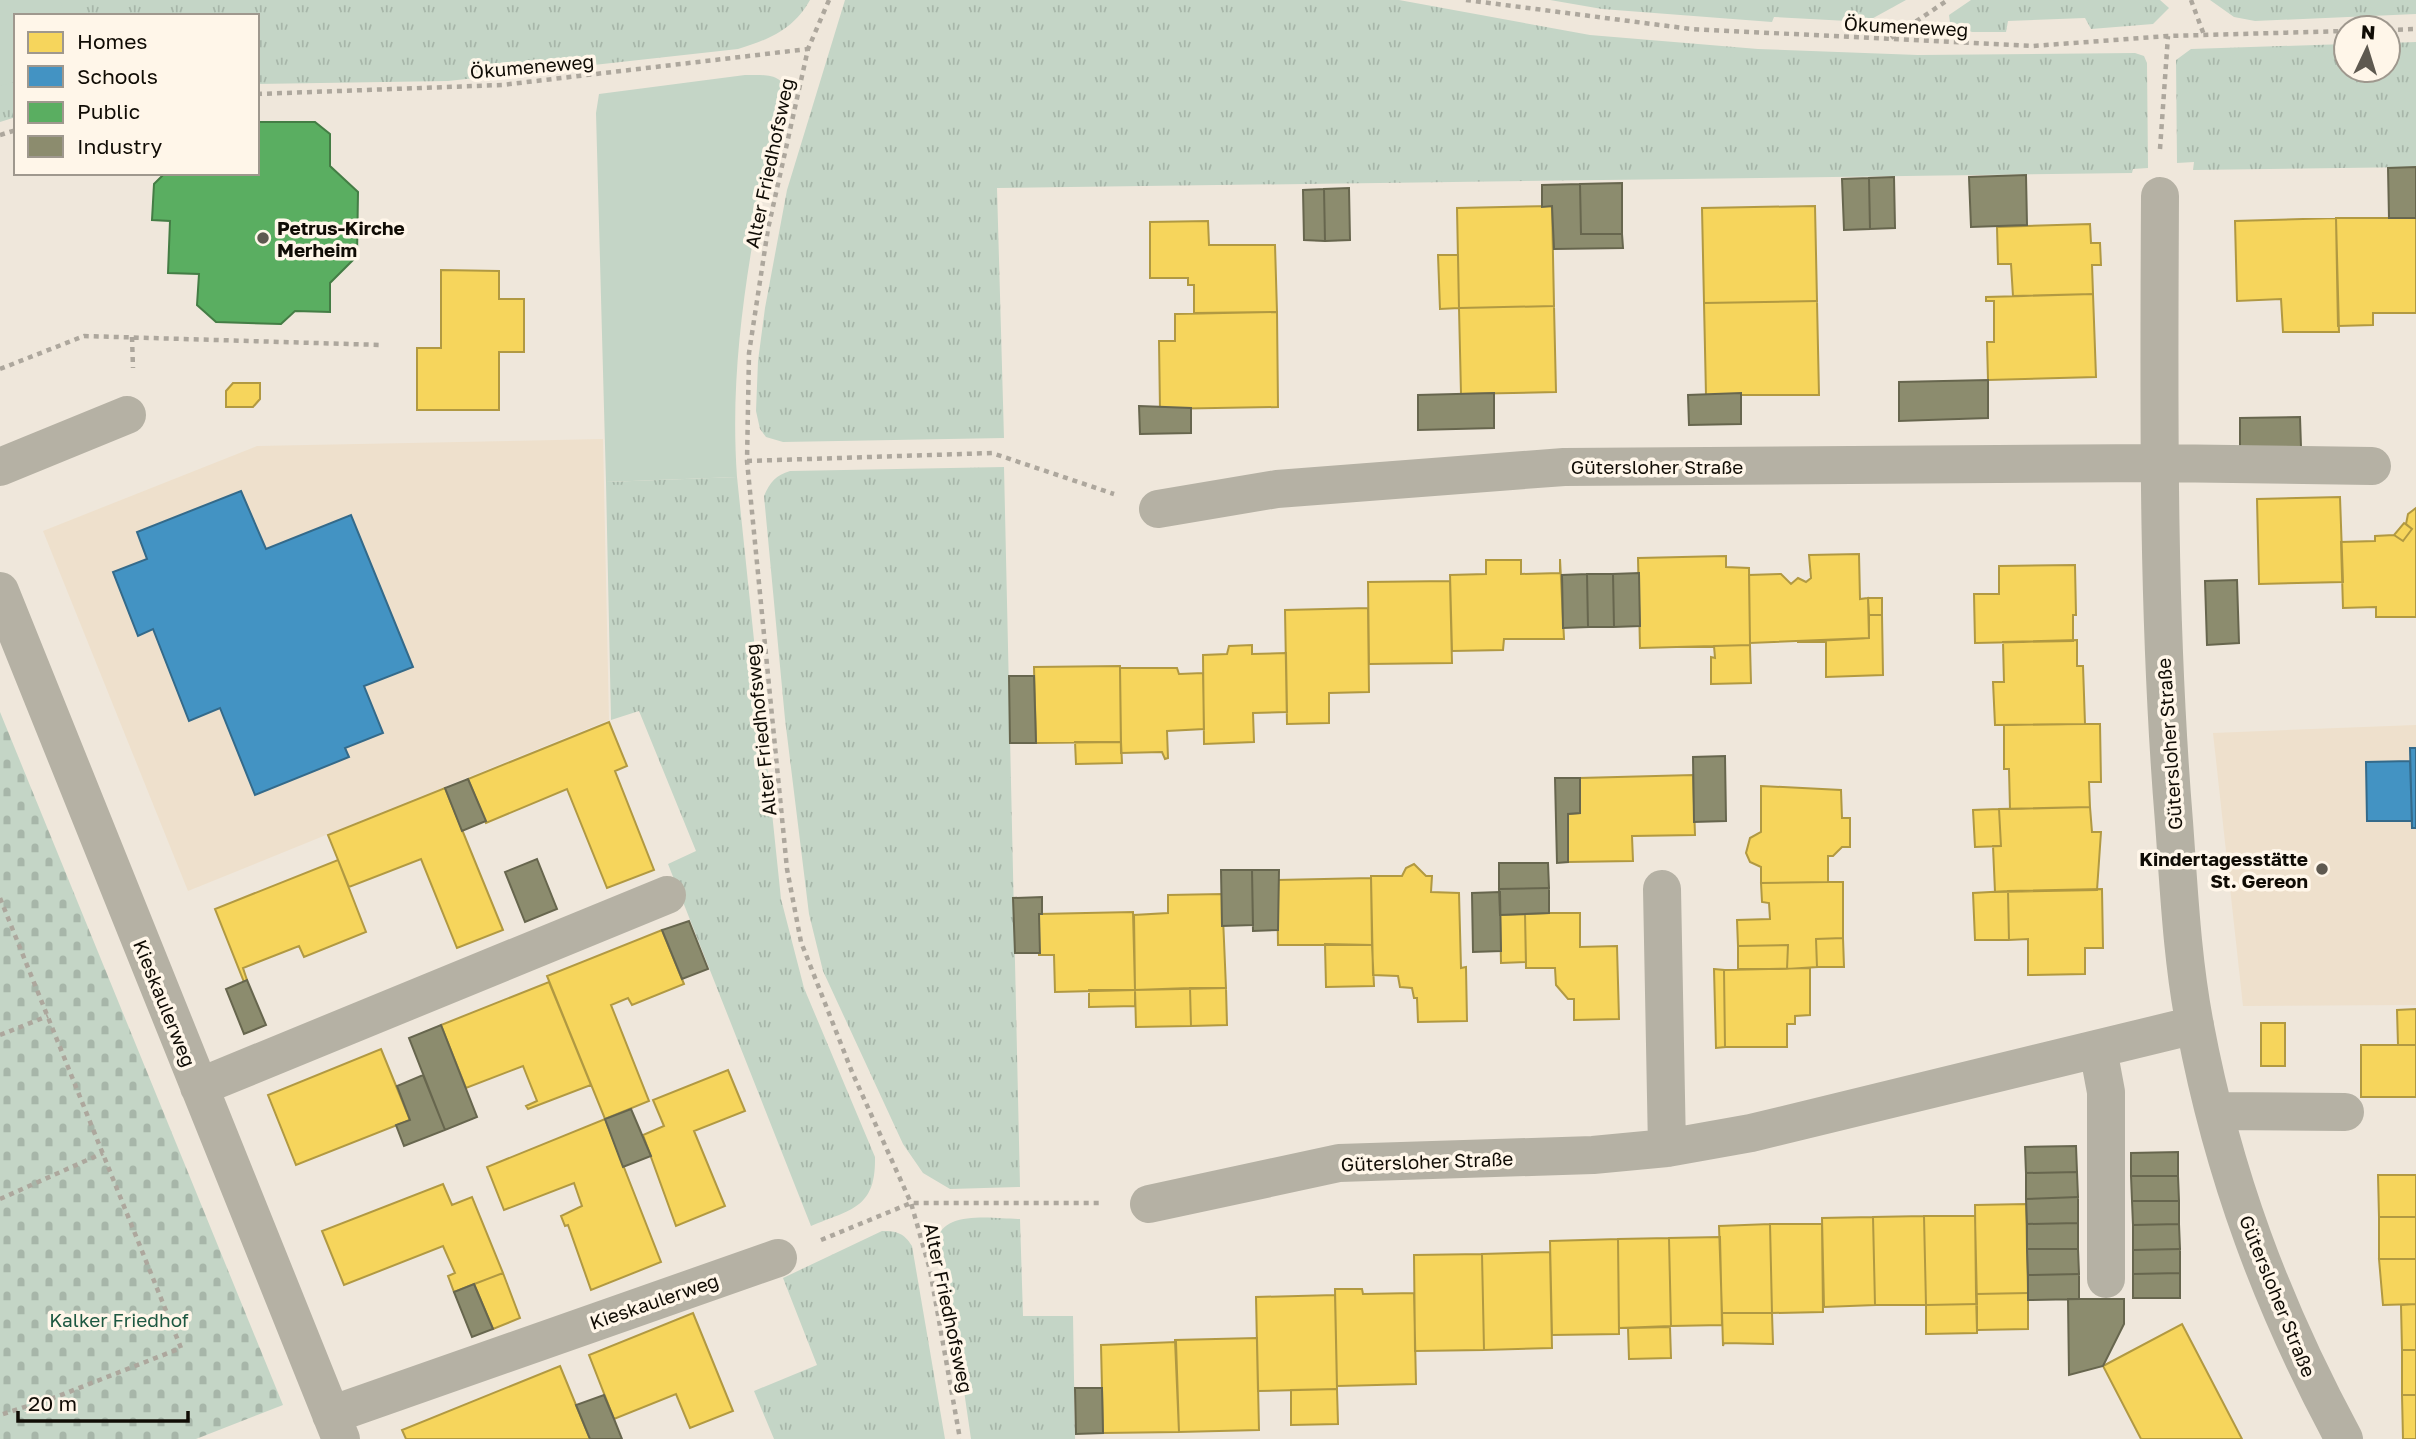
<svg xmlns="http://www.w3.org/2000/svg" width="2416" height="1439" viewBox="0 0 2416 1439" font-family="'Golos Text',sans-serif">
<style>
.built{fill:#eee0cc}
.grass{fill:url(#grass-tufts)}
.cemetery{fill:url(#cemetery-stones)}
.green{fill:#c4d5c6}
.homes{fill:#f6d55c;stroke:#b19942;stroke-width:2}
.schools{fill:#4393c3;stroke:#346a8a;stroke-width:2}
.public{fill:#5aae61;stroke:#447d45;stroke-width:2}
.industry{fill:#8c8c6e;stroke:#67664e;stroke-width:2}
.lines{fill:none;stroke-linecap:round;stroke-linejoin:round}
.path{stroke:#ada79d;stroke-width:4.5;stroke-dasharray:5 5;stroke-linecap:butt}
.minor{stroke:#b5b1a4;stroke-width:38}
.poi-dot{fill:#5e5950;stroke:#fff6e9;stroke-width:2.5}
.labels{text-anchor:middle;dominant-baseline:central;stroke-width:7;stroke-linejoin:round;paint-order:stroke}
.street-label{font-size:19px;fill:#100c05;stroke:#fff6e9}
.poi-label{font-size:19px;font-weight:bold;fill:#100c05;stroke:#fff6e9;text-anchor:start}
.park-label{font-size:19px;fill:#1d5841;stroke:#fff6e9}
</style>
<defs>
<pattern id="grass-tufts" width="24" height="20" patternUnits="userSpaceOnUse" patternTransform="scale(1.75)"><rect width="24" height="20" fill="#c4d5c6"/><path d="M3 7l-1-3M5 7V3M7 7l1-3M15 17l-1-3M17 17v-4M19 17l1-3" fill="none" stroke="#a7b6a9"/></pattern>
<pattern id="cemetery-stones" width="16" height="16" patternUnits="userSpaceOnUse" patternTransform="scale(1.75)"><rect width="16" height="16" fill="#c4d5c6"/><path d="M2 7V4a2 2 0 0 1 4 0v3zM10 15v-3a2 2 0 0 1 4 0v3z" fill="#a7b6a9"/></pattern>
</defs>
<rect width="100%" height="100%" fill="#efe7db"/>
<!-- built -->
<path class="built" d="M 603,439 L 609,720 L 188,891 L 43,531 L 257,446 Z
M 2416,725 L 2416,1005 L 2243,1006 L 2213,733 Z"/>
<!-- grass -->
<path class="grass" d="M 0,0 L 810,0 C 793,30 770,39 738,49 L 448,81 L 257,84 L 257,16 L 16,16 L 16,117 L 0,122 Z
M 845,0 L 1399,0 L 1590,35 L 1758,49 L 1918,55 L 2135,53 L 2144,56 L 2147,63 L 2148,168 L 2133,169 L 2132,173 L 997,188 L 1004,438 L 783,442 L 766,437 L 760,429 L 756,411 L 758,361 L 765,308 L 787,190 Z
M 1550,0 L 1906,0 L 1866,22 L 1774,17 L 1772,22 L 1602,9 Z
M 1971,0 L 2160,0 L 2169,8 L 2153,24 L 2091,29 L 2085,18 L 2008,21 L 2006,32 L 1972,32 L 1950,23 L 1949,15 Z
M 2210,0 L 2416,0 L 2416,14 L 2255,21 L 2234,17 Z
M 2416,42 L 2416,167 L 2193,170 L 2194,162 L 2177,163 L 2176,60 L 2191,49 L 2346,44 L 2346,70 L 2388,70 L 2388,43 Z
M 1004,467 L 1020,1187 L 950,1189 L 923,1173 L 903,1144 L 823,971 L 809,914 L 785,719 L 764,496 C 770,482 776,475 790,471 Z
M 737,477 L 781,899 L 804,988 L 875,1157 C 876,1208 852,1209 811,1226 L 668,864 L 696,851 L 639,711 L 611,720 L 606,482 Z
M 1020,1219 L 1023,1316 L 1073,1316 L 1075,1439 L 971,1439 L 954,1322 L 937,1242 C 941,1209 995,1219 1020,1219 Z
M 882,1231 C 897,1231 904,1233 912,1246 L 945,1439 L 774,1439 L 754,1391 L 817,1365 L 783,1278 Z"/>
<!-- cemetery -->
<path class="cemetery" d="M 0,712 L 283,1405 L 196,1439 L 0,1439 Z"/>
<!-- green -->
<path class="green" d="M 0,0 L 60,0 L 65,16 L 16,16 L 16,81 L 0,86 Z
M 745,75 C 762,75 786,72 786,96 C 786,116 766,166 762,190 C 744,286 730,379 737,477 L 606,482 L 596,113 L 599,94 Z"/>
<!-- homes -->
<path class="homes" d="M 1552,206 L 1554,306 L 1459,308 L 1457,208 Z
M 1815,206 L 1817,301 L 1704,303 L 1702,208 Z
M 2336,218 L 2416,218 L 2416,313 L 2373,313 L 2373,325 L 2338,326 Z
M 2336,218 L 2339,332 L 2283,332 L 2281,299 L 2237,301 L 2235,221 Z
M 1208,221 L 1209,245 L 1275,245 L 1277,312 L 1194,313 L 1194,285 L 1188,285 L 1188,278 L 1150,278 L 1150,222 Z
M 2090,224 L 2091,243 L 2100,243 L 2101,265 L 2092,265 L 2093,294 L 2013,296 L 2011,264 L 1998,264 L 1997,227 Z
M 1438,255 L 1458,255 L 1459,308 L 1440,309 Z
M 441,270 L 499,271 L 499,299 L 524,299 L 524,352 L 499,352 L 499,410 L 417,410 L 417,348 L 441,348 Z
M 2093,294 L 2096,377 L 1988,380 L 1987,342 L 1994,342 L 1994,301 L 1986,301 L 1986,297 Z
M 1817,301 L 1819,395 L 1706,395 L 1704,303 Z
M 1554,306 L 1556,392 L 1461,394 L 1459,308 Z
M 1277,312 L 1278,407 L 1160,409 L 1159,341 L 1175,341 L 1175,314 Z
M 233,383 L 260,383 L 260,399 L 253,407 L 226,407 L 226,391 Z
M 2340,497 L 2343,582 L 2259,584 L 2257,499 Z
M 2416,508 L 2416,617 L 2376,617 L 2376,607 L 2343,608 L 2341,542 L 2375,541 L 2375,536 L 2394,535 L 2403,541 L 2412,529 L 2406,524 L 2408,514 Z
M 2404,523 L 2412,529 L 2403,541 L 2394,535 Z
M 1859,554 L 1860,599 L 1868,598 L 1869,638 L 1750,643 L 1749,575 L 1781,574 L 1791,584 L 1798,578 L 1806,582 L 1811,578 L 1809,555 Z
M 1726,556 L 1726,567 L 1749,568 L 1750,645 L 1640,648 L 1638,558 Z
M 1560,559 L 1564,639 L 1504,639 L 1503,650 L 1452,651 L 1450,575 L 1486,574 L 1486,560 L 1521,560 L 1521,574 L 1560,573 Z
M 2075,565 L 2076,615 L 2073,615 L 2073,641 L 1975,643 L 1974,594 L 1999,594 L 1999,566 Z
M 1450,581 L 1452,663 L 1369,664 L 1368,582 Z
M 1868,598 L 1882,598 L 1882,615 L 1869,615 Z
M 1368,608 L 1369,692 L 1329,693 L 1329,723 L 1287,724 L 1285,610 Z
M 1869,615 L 1882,615 L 1883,675 L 1826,677 L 1826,642 L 1797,642 L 1869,638 Z
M 2077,640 L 2077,666 L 2083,666 L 2085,724 L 1995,725 L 1993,682 L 2004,682 L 2003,642 Z
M 1252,645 L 1252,654 L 1286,653 L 1287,712 L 1253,713 L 1254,742 L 1204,744 L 1203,655 L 1227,654 L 1229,646 Z
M 1750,645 L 1751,683 L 1711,684 L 1711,657 L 1715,658 L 1714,646 Z
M 1120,666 L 1121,742 L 1036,743 L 1034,667 Z
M 1120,668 L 1177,668 L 1179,674 L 1203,673 L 1204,729 L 1167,731 L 1168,758 L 1165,759 L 1162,752 L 1121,753 Z
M 609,722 L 627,766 L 615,771 L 654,870 L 607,888 L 567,789 L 486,823 L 468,779 Z
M 2085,724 L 2100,724 L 2101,782 L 2089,782 L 2090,807 L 2010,809 L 2009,769 L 2004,769 L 2004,725 Z
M 1075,742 L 1121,742 L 1122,763 L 1076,764 Z
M 1693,775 L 1695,835 L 1632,836 L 1633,861 L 1568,862 L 1568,814 L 1580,813 L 1580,778 Z
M 1761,786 L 1841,790 L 1842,818 L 1850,818 L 1850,847 L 1842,847 L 1833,856 L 1828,856 L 1828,882 L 1761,883 L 1761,867 L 1750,862 L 1746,853 L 1750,838 L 1761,832 Z
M 445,788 L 503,930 L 457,948 L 421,859 L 349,887 L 328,835 Z
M 2090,807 L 2092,832 L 2101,832 L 2097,890 L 1995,892 L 1993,846 L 2001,846 L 1999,809 Z
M 1999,809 L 2001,846 L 1975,847 L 1973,810 Z
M 338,860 L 366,932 L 304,957 L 299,946 L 243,968 L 247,980 L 244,982 L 215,909 Z
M 1414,864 L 1426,876 L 1432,876 L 1431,892 L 1459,893 L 1461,968 L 1466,967 L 1467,1021 L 1418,1022 L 1417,998 L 1414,998 L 1412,988 L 1400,987 L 1398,976 L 1373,975 L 1371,876 L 1402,876 L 1406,868 Z
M 1371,878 L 1372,945 L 1278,945 L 1277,880 Z
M 1828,882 L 1843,882 L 1843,938 L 1816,939 L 1817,967 L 1787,969 L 1788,945 L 1738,946 L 1737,920 L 1770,919 L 1769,903 L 1762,902 L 1761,883 Z
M 2102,889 L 2103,948 L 2085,948 L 2085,974 L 2028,975 L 2028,939 L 2009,940 L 2008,891 Z
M 2008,891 L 2009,940 L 1975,940 L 1973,893 Z
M 1222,894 L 1226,988 L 1135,990 L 1134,915 L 1168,913 L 1168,895 Z
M 1133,912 L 1135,990 L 1055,992 L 1054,955 L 1039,955 L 1039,914 Z
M 1549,913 L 1580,913 L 1580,947 L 1617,946 L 1619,1019 L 1574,1020 L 1574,999 L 1568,999 L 1556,985 L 1555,968 L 1526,968 L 1525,914 Z
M 1525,914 L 1526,962 L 1501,963 L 1500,915 Z
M 662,930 L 684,984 L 632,1005 L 628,998 L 611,1005 L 649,1101 L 605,1119 L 547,976 Z
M 1843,938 L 1844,967 L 1817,967 L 1816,939 Z
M 1325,944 L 1372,945 L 1374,986 L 1326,987 Z
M 1788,945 L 1787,969 L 1738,969 L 1738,946 Z
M 1810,968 L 1810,1015 L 1795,1016 L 1795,1024 L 1787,1024 L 1787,1047 L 1725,1047 L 1724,970 Z
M 1714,969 L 1724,970 L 1725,1047 L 1716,1048 Z
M 549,982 L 591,1085 L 528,1109 L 526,1106 L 537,1101 L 523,1066 L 466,1088 L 441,1025 Z
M 1190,988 L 1226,988 L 1227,1025 L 1191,1026 Z
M 1190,988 L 1191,1026 L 1136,1027 L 1135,990 Z
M 1089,990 L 1135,990 L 1135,1006 L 1089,1007 Z
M 2416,1009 L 2416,1045 L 2398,1045 L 2397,1010 Z
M 2261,1023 L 2285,1023 L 2285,1066 L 2261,1066 Z
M 2361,1045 L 2416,1045 L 2416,1097 L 2361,1097 Z
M 381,1049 L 410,1120 L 296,1165 L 268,1095 Z
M 728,1070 L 745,1111 L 694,1131 L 725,1206 L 676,1226 L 643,1135 L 664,1126 L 653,1100 Z
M 605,1119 L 661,1262 L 591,1290 L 568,1225 L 565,1226 L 561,1216 L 582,1206 L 574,1183 L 504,1210 L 487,1167 Z
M 2378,1175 L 2416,1175 L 2416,1217 L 2379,1217 Z
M 443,1184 L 452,1205 L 472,1197 L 503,1273 L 454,1292 L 448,1276 L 455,1273 L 443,1246 L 344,1285 L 322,1231 Z
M 2026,1204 L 2028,1293 L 1976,1294 L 1975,1205 Z
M 1924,1216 L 1926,1305 L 1875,1305 L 1873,1217 Z
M 1924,1216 L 1975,1216 L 1977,1304 L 1926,1305 Z
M 1873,1217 L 1875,1305 L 1824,1307 L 1822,1218 Z
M 2379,1217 L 2416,1217 L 2416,1259 L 2379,1259 Z
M 1770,1224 L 1822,1224 L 1823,1312 L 1772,1313 Z
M 1770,1224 L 1772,1313 L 1722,1313 L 1719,1226 Z
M 1720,1237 L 1722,1325 L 1671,1326 L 1669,1238 Z
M 1669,1238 L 1671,1326 L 1619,1328 L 1618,1239 Z
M 1618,1239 L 1619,1334 L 1552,1335 L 1550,1241 Z
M 1550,1252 L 1552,1348 L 1484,1350 L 1482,1254 Z
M 1482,1254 L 1484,1350 L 1415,1351 L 1414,1255 Z
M 2379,1259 L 2416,1259 L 2416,1304 L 2383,1305 Z
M 503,1273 L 520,1318 L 493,1329 L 474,1284 Z
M 1335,1289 L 1362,1289 L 1363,1294 L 1414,1293 L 1416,1384 L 1337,1386 Z
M 2028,1293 L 2028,1329 L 1977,1330 L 1976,1294 Z
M 1335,1295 L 1337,1389 L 1258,1391 L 1256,1297 Z
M 1977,1304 L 1977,1333 L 1926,1334 L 1926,1305 Z
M 2416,1304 L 2416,1350 L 2402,1350 L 2401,1305 Z
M 693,1313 L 733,1411 L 690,1428 L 676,1394 L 614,1419 L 589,1355 Z
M 1722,1313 L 1772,1313 L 1773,1344 L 1724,1343 L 1723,1346 Z
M 2182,1324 L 2242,1439 L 2141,1439 L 2103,1366 Z
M 1670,1327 L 1671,1358 L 1629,1359 L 1628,1328 Z
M 1257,1338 L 1259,1430 L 1179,1432 L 1175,1340 Z
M 1176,1342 L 1179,1432 L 1103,1433 L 1101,1345 Z
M 2402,1350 L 2416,1350 L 2416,1395 L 2402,1395 Z
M 560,1366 L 590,1439 L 406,1439 L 402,1430 Z
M 1337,1389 L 1338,1424 L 1291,1425 L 1291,1390 Z
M 2402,1395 L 2416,1395 L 2416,1439 L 2403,1439 Z"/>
<!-- schools -->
<path class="schools" d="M 241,491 L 266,549 L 351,515 L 413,667 L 364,686 L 383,733 L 345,748 L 349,757 L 255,795 L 220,708 L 189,721 L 153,629 L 138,636 L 113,572 L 147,559 L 137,532 Z
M 2410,748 L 2416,748 L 2416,828 L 2412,828 Z
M 2410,761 L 2412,821 L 2367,821 L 2366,762 Z"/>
<!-- public -->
<path class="public" d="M 257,122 L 315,122 L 330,134 L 330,166 L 358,192 L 357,256 L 330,283 L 330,312 L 295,311 L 281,324 L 216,322 L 197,305 L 199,274 L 168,273 L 170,221 L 152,220 L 154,184 L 165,173 L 257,173 Z"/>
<!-- industry -->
<path class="industry" d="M 2416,167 L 2416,218 L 2389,218 L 2388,168 Z
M 2026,175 L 2027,225 L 1971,227 L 1969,177 Z
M 1894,177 L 1895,228 L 1870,229 L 1869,178 Z
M 1869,178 L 1870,229 L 1844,230 L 1842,179 Z
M 1622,183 L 1622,234 L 1581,234 L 1580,184 Z
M 1580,184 L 1581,234 L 1622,234 L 1623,248 L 1554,249 L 1552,206 L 1542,207 L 1542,185 Z
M 1349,188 L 1350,240 L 1325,241 L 1324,189 Z
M 1324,189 L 1325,241 L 1304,240 L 1303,190 Z
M 1988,380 L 1988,418 L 1899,421 L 1899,382 Z
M 1494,393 L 1494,428 L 1418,430 L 1418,395 Z
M 1741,393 L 1741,424 L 1689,425 L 1688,395 Z
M 1139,406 L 1191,408 L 1191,433 L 1140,434 Z
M 2300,417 L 2301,447 L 2240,448 L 2240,418 Z
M 1639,573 L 1640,626 L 1614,627 L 1613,574 Z
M 1587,574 L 1588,627 L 1563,628 L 1562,575 Z
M 1587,574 L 1613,574 L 1614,627 L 1588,627 Z
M 2237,580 L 2239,643 L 2207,645 L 2205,581 Z
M 1009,676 L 1034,676 L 1036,743 L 1010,743 Z
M 1725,756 L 1726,821 L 1694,822 L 1693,757 Z
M 1555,778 L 1580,778 L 1580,813 L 1568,814 L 1568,862 L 1557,863 Z
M 468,779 L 486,821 L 462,831 L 445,788 Z
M 537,859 L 557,909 L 525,922 L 505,872 Z
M 1499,863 L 1548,863 L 1549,888 L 1499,889 Z
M 1221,870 L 1252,870 L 1253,925 L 1222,926 Z
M 1252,870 L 1279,870 L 1278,930 L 1253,931 Z
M 1549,888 L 1549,913 L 1500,915 L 1499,889 Z
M 1500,892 L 1501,951 L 1473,952 L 1472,893 Z
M 1042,897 L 1042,914 L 1039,914 L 1040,953 L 1015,953 L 1013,898 Z
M 689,921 L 708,969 L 682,979 L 662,930 Z
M 247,980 L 266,1025 L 244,1034 L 226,989 Z
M 441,1025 L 477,1117 L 445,1130 L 409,1038 Z
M 423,1075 L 445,1130 L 404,1146 L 396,1125 L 410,1120 L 397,1086 Z
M 631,1109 L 651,1156 L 623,1167 L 605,1119 Z
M 2076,1146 L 2077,1172 L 2026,1173 L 2025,1147 Z
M 2178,1152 L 2178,1176 L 2131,1176 L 2131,1153 Z
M 2077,1172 L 2078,1197 L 2026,1199 L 2026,1173 Z
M 2131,1176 L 2178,1176 L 2179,1201 L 2132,1201 Z
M 2078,1197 L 2078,1223 L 2027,1224 L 2026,1199 Z
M 2132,1201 L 2179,1201 L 2179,1224 L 2133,1225 Z
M 2078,1223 L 2078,1249 L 2027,1249 L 2027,1224 Z
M 2179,1224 L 2180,1249 L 2133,1250 L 2133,1225 Z
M 2027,1249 L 2078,1249 L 2079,1274 L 2028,1275 Z
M 2180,1249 L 2180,1273 L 2133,1274 L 2133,1250 Z
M 2180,1273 L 2180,1298 L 2133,1298 L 2133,1274 Z
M 2079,1274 L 2079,1299 L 2028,1300 L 2028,1275 Z
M 474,1284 L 493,1329 L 472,1337 L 454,1292 Z
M 2068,1299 L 2124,1299 L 2124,1324 L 2103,1366 L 2069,1375 Z
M 1075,1388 L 1102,1388 L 1103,1433 L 1076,1434 Z
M 604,1395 L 614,1419 L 622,1439 L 590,1439 L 576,1405 Z"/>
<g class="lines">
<!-- path -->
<path class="path" d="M 829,0 L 808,49 L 768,229 L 749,353 L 747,461 L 787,869 L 801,942 L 852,1072 L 911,1203 L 930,1270 L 960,1439
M 1466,0 L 1691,29 L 2033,46 L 2168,36 L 2346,31
M 2191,0 L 2204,35
M 2388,30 L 2416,29
M 1891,38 L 1948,0
M 257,94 L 502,85 L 808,49
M 0,135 L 16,130
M 2160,149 L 2168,36
M 132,337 L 133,368
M 0,369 L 84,336 L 382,345
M 747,461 L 992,453 L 1114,494
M 0,898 L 181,1348 L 56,1397 L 0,1415
M 0,1035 L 48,1016
M 0,1199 L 103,1153
M 821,1240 L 911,1203 L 1102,1203"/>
<!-- minor -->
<path class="minor" d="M 2160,196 C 2159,405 2157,614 2174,822 C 2179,890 2182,959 2195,1026 C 2223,1174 2272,1306 2344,1439
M 0,467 L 127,415
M 1158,509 L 1277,489 L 1564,467 L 2158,463 L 2372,466
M 0,591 L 341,1439
M 1662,889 L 1667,1148
M 2098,1049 L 2106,1092 L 2106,1279
M 199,1087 L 667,895
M 2216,1111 L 2345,1112
M 1149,1204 L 1339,1163 L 1593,1155 L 1667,1148 L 1751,1133 L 2195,1025
M 331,1415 L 778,1258"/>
</g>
<!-- markers -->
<g class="poi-dot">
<circle cx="263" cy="238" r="7"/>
<circle cx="2322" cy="869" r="7"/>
</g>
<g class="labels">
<!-- street labels -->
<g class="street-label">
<text transform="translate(1906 26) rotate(3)">Ökumeneweg</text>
<text transform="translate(532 66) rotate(-5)">Ökumeneweg</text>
<text transform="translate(769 163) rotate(-78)">Alter Friedhofsweg</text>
<text x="1657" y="466">Gütersloher Straße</text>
<text transform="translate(760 730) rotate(-96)">Alter Friedhofsweg</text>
<text transform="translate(2169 744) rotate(-94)">Gütersloher Straße</text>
<text transform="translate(165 1003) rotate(68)">Kieskaulerweg</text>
<text transform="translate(1427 1161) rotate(-2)">Gütersloher Straße</text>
<text transform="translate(2278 1296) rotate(68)">Gütersloher Straße</text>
<text transform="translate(654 1301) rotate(-19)">Kieskaulerweg</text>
<text transform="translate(949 1308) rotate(78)">Alter Friedhofsweg</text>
</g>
<!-- poi labels -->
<g class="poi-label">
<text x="277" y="227">Petrus-Kirche<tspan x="277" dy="22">Merheim</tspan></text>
<text x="2308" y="858" text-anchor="end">Kindertagesstätte<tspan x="2308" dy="22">St. Gereon</tspan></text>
</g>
<!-- park labels -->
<g class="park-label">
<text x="119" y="1319">Kalker Friedhof</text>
</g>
</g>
<!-- legend -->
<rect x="14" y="14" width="245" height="161" fill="#fff6e9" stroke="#9f988e" stroke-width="2"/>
<rect x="28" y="32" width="35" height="21" fill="#f6d55c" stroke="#9f988e" stroke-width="2"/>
<text x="77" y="49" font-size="21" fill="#100c05">Homes</text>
<rect x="28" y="66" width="35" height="21" fill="#4393c3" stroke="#9f988e" stroke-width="2"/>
<text x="77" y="84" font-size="21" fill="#100c05">Schools</text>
<rect x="28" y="102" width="35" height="21" fill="#5aae61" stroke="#9f988e" stroke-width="2"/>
<text x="77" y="119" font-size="21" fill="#100c05">Public</text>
<rect x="28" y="136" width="35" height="21" fill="#8c8c6e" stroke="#9f988e" stroke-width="2"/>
<text x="77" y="154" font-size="21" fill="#100c05">Industry</text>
<!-- north arrow -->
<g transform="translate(2367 49) rotate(4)"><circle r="33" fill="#fff6e9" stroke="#9f988e" stroke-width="2"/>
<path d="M0-5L12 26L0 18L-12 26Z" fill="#5e5950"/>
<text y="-10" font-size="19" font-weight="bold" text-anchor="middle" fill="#100c05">N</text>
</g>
<!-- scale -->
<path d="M18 1411v10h170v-10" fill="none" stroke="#100c05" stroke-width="3.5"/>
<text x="28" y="1411" font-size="21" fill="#100c05" stroke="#fff6e9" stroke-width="5" paint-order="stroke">20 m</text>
</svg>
